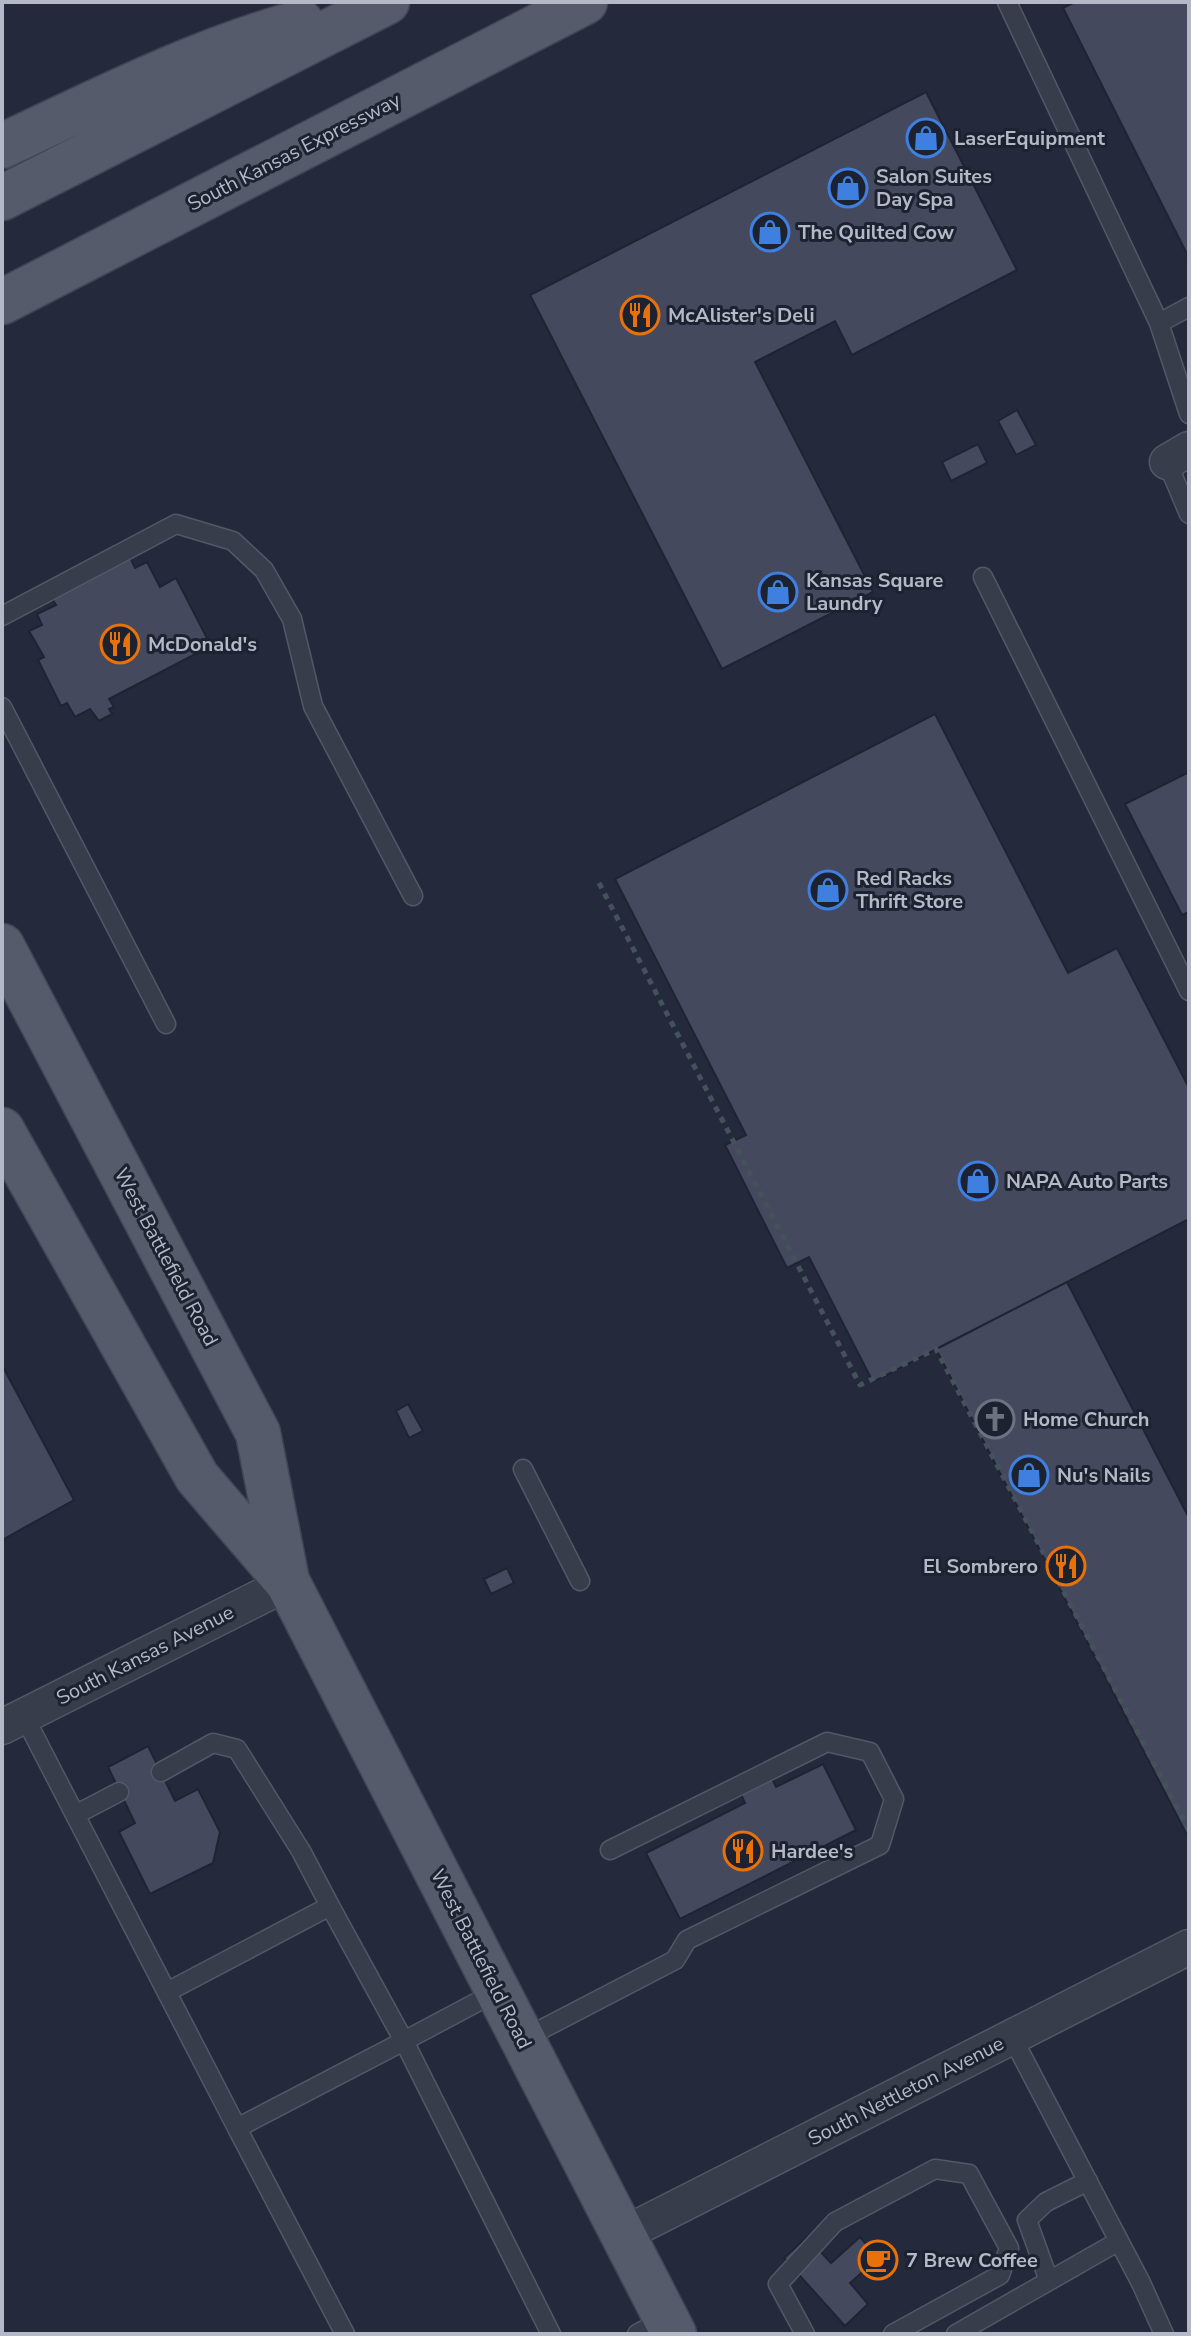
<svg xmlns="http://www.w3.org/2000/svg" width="1191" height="2336" viewBox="0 0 1191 2336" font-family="'Nunito Sans',sans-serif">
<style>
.building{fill:#44495e;stroke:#1f2433;stroke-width:2}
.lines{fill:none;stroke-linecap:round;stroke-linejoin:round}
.service-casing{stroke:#535867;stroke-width:21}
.minor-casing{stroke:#535867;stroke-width:37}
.primary-casing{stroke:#414655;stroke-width:47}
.path{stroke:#44535a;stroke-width:5;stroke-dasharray:6 6;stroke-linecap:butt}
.service{stroke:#383d4c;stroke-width:18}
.minor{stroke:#383d4c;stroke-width:34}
.primary{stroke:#565b6c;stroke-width:44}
.labels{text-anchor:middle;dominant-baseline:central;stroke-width:6;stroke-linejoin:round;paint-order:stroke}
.poi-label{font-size:20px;font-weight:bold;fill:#b4b8c7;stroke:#1d2231;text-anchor:start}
.street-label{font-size:20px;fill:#b4b8c7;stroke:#1d2231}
</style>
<rect width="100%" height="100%" fill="#242a3c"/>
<!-- building -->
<path class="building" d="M 1075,2 L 1189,2 L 1189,258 L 1063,8 Z
M 926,92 L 1017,270 L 852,355 L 835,321 L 755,362 L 873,592 L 722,669 L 530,295 Z
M 1017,410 L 1036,445 L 1016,455 L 998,421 Z
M 978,444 L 987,463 L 951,481 L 942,462 Z
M 130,557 L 135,568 L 147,562 L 160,587 L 176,578 L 211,646 L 109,699 L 114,707 L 109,709 L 112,714 L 99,721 L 90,709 L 75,717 L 67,703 L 61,706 L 38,660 L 44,657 L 29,631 L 42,625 L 37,614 L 56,605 L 51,597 Z
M 935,714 L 1068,973 L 1117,948 L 1189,1088 L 1189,1219 L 873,1382 L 809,1257 L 787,1268 L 725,1145 L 746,1135 L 615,879 Z
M 1189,772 L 1189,912 L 1182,915 L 1125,804 Z
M 1067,1282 L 1189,1518 L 1189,1839 L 936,1349 Z
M 2,1365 L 74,1500 L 2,1540 Z
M 408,1404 L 423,1431 L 409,1438 L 396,1411 Z
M 507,1568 L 514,1583 L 491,1594 L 484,1579 Z
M 148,1746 L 175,1801 L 198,1789 L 220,1832 L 213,1863 L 150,1894 L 119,1832 L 135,1823 L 108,1767 Z
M 823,1764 L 856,1830 L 680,1919 L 646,1853 L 745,1803 L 739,1790 L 770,1774 L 776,1787 Z
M 807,2237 L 831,2263 L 860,2237 L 878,2258 L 850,2283 L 868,2304 L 845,2326 L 784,2258 Z"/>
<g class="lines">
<defs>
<path id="service" d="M 1007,2 L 1159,323 L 1189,414
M 1159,323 L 1189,307
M 1167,462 L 1189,514
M 983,577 L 1189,991
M 2,616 L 176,524 L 233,541 L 264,570 L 292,619 L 313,706 L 413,896
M 2,707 L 166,1024
M 523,1469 L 580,1581
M 24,1716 L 237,2128 L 404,2041 L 330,1906 L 167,1992
M 161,1772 L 213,1743 L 237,1749 L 301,1851 L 330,1906
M 75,1815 L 119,1792
M 498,1991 L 404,2041 L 551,2334
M 1012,2037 L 1141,2283 L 1164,2334
M 523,2039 L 675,1960 L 687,1940 L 880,1845 L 894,1799 L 870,1752 L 827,1742 L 610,1850
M 237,2128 L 345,2334
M 1049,2281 L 1027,2220 L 1046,2202 L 1088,2181
M 637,2334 L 666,2318
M 805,2334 L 778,2284 L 835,2222 L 935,2169 L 969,2174 L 1009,2248 L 1000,2275 L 893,2334
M 956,2334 L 1119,2241"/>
<path id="minor" d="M 1167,462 L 1189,449
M 2,1727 L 288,1583
M 624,2234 L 1189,1947"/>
<path id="primary" d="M 2,146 C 100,100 196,51 301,22
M 2,198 L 387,2
M 2,302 L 585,2
M 2,946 L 258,1433 L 287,1581
M 2,1130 L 197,1477 L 288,1583 L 674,2334"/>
</defs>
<!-- service casing -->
<use href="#service" class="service-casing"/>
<!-- minor casing -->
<use href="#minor" class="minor-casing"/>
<!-- primary casing -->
<use href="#primary" class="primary-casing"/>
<!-- path -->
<path class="path" d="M 599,883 L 860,1385 L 936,1349 L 1189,1830"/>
<!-- service -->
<use href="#service" class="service"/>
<!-- minor -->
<use href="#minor" class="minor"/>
<!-- primary -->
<use href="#primary" class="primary"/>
</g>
<!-- icons -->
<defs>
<symbol id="shop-ring" viewBox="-11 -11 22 22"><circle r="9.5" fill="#1d2231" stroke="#3f7fe0" stroke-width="1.5"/><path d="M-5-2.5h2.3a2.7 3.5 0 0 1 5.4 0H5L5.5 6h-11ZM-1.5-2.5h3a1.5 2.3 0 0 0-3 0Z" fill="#3f7fe0"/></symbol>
<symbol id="restaurant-ring" viewBox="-11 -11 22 22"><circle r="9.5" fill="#1d2231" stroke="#e8710a" stroke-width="1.5"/><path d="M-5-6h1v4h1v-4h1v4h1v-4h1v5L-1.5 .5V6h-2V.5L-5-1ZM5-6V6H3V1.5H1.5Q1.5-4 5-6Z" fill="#e8710a"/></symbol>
<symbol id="church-ring" viewBox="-11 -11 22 22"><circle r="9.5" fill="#1d2231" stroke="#6b7280" stroke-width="1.5"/><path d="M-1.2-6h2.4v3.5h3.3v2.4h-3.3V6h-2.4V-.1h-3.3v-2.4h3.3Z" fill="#6b7280"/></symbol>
<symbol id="cafe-ring" viewBox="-11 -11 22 22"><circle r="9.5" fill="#1d2231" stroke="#e8710a" stroke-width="1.5"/><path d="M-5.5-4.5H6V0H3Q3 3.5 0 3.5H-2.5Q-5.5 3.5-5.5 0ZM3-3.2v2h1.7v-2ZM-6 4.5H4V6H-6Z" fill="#e8710a"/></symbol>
</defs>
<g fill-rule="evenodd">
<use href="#shop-ring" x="904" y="116" width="44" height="44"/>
<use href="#shop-ring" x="826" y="166" width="44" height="44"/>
<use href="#shop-ring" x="748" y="210" width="44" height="44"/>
<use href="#restaurant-ring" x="618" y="293" width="44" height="44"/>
<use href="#shop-ring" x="756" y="570" width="44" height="44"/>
<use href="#restaurant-ring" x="98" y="622" width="44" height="44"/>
<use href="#shop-ring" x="806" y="868" width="44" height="44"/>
<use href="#shop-ring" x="956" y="1159" width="44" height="44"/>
<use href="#church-ring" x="973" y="1397" width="44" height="44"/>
<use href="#shop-ring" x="1007" y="1453" width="44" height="44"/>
<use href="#restaurant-ring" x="1044" y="1544" width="44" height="44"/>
<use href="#restaurant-ring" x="721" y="1829" width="44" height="44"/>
<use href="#cafe-ring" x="856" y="2238" width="44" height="44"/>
</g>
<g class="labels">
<!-- poi labels -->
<g class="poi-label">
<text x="954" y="138">LaserEquipment</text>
<text x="876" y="176">Salon Suites<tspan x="876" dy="23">Day Spa</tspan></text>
<text x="798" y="232">The Quilted Cow</text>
<text x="668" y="315">McAlister's Deli</text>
<text x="806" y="580">Kansas Square<tspan x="806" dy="23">Laundry</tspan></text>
<text x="148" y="644">McDonald's</text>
<text x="856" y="878">Red Racks<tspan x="856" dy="23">Thrift Store</tspan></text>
<text x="1006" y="1181">NAPA Auto Parts</text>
<text x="1023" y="1419">Home Church</text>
<text x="1057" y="1475">Nu's Nails</text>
<text x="1038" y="1566" text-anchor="end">El Sombrero</text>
<text x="771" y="1851">Hardee's</text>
<text x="906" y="2260">7 Brew Coffee</text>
</g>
<!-- street labels -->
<g class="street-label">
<text transform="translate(294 152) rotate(-27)">South Kansas Expressway</text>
<text transform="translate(166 1257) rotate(62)">West Battlefield Road</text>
<text transform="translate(145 1655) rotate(-27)">South Kansas Avenue</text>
<text transform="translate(481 1959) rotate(63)">West Battlefield Road</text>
<text transform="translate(906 2091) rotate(-27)">South Nettleton Avenue</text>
</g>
</g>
<!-- border -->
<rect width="1191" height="2336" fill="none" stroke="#b4b8c7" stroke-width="8"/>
</svg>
